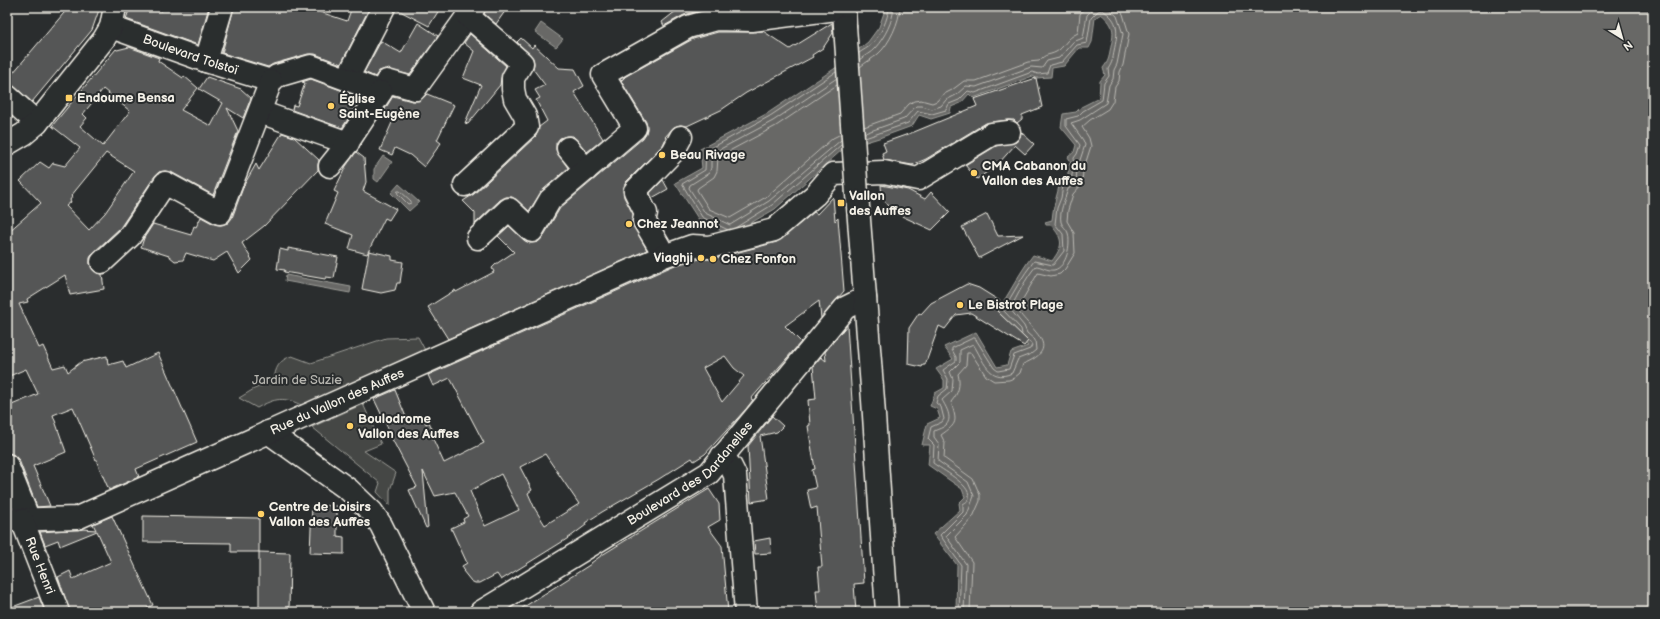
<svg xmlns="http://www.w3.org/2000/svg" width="1660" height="619" viewBox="0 0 1660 619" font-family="'Balsamiq Sans',sans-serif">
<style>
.green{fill:#444645;stroke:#9c9c96}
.water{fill:#676866;stroke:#9f9f9a}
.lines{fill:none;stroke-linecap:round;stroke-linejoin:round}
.shore{stroke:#bcbab4;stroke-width:1}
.building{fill:#555756;stroke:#f4f1e8;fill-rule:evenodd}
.minor-casing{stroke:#f4f1e8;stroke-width:25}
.major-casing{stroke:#f4f1e8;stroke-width:25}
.minor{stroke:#2a2d2e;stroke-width:22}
.major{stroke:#2a2d2e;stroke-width:22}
.major-bridge-casing{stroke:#f4f1e8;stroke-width:25;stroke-linecap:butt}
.major-bridge{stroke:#2a2d2e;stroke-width:22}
.poi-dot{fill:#ffd166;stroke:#2a2d2e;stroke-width:1.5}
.labels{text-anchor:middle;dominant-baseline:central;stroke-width:4;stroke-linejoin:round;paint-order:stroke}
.street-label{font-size:13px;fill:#f4f1e8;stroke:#2a2d2e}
.poi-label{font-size:13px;font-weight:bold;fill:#f4f1e8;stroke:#2a2d2e;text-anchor:start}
.park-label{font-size:13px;fill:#b6b5af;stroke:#2a2d2e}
</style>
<rect width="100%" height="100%" fill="#2a2d2e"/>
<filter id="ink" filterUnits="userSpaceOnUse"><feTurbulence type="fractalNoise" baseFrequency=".025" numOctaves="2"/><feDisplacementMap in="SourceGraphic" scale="8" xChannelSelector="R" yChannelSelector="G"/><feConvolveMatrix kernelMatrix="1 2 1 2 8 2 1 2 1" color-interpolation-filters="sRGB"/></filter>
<g filter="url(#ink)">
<!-- green -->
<path class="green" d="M 418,337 L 426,352 L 303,406 C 284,396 275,398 257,408 L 239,398 L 254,389 L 274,381 C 275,368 279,360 292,356 L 311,363 L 386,338 Z
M 363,404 L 381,444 L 364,451 L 396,473 L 390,490 L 390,506 L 377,492 L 380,483 L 312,427 Z"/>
<!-- water -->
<path class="water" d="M 886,7 L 1653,7 L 1653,612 L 956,612 L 957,565 L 933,534 L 960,510 L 959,503 L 965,497 L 962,489 L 928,465 L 930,445 L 922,445 L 927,424 L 940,418 L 937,409 L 930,406 L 935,393 L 944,388 L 944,380 L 936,369 L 953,359 L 944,347 L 976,332 L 997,367 L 1007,365 L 1011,352 L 1028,346 L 1018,338 L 1018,332 L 997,311 C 1010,293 1019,273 1033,255 L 1052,261 C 1063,246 1064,240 1051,225 L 1046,225 L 1045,222 L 1052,220 C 1053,206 1057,196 1060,182 L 1068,179 L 1068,166 L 1071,162 L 1068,157 L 1074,152 L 1076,145 L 1061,127 L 1063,114 L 1076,112 L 1081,107 L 1099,98 L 1100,81 L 1105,75 L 1103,68 C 1108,62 1109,58 1110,51 C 1114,33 1116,26 1101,14 L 1095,18 L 1092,42 L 1089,48 L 1079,48 L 1064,66 L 1052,68 L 1051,77 L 1036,78 L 1033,76 L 973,98 L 969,94 L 961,103 L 951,107 L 950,113 L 931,119 L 919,115 L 912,126 L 879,138 L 843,149 L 775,209 L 730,235 L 699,220 L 675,183 L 702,168 L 700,149 L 768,113 L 834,69 L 868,42 L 879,27 Z
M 541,23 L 563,39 L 556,47 L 535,32 Z
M 383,156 L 392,162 L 378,182 L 374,179 L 374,169 Z
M 399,184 L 419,202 L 409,211 L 391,193 Z
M 286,275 L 351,287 L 350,293 L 285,281 Z"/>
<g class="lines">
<!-- shore -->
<path class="shore" d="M 859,53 C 863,50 868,48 872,44 C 881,34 888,20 889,7
M 859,60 C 864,56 871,53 875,48 C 885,37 893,21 894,7
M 860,67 C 866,62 872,59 878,54 C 889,45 900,21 900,7
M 837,78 L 773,121 L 711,154 L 711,168 L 709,173 L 690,185 L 689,188 L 705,213 L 730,225 L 769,201 L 841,140
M 837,85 L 776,126 L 718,157 L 717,171 L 714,177 L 698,188 L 697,190 L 709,209 L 730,218 L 766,197 L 833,138 L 841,134
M 864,127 L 900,114 L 909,104 L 914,101 L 921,100 L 932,103 L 937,101 L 942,95 L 952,90 L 964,81 L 976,81 L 1028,62 L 1039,61 C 1046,53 1048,56 1056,52 C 1064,48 1066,38 1078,33 L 1080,14 L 1085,7
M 865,133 L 904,119 L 916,106 L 922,106 L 932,109 L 941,106 L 946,100 L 956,95 L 966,86 L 976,87 L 1031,67 L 1042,68 L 1047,61 L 1059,58 L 1073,42 L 1083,38 L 1087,15 L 1095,7
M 865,138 L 908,123 L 918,111 L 932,114 L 946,110 L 949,104 L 959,100 L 968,91 L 975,93 L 1032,72 L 1038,74 L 1047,73 L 1050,65 L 1062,62 L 1077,45 L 1087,43 L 1091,18 L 1098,11 L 1102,10 C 1120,20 1118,33 1114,51 C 1113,59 1112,63 1108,69 L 1109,76 L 1104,83 L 1102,100 L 1083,111 L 1078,116 L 1066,119 L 1066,126 L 1080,145 L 1077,154 L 1074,158 C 1075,161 1072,175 1071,180 L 1063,186 L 1061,198 L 1057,208 L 1055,224 L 1063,234 L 1064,251 L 1053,265 L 1034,261 C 1022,276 1013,294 1003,310 L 1021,329 L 1022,334
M 398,191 L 400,191 L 411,201 L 411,203 L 408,204 L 398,194 Z
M 735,228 L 772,205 L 841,145
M 728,230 L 702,217 L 682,184 L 705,170 L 706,151 L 770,116 L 836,72
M 959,612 L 961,565 L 940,535 L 963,512 L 963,504 C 966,502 969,501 969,497 C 970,484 942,470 933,463 L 934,445 L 928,439 L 931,427 L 942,422 L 944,419 L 941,407 L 936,403 L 938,396 L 947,389 L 948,379 L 943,370 L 956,361 L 956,357 L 952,350 L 952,348 L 973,338 L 975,338 L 994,368 L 998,371 L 1009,369 L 1014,355 L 1030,349 L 1032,345 L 1029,341
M 964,612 L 966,564 L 946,536 L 967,515 L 974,496 L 968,482 L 938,461 L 939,444 L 934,437 L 934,431 C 938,429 943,428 946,425 C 953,418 946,407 942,400 L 952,391 L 953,379 L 950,372 L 960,362 L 960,350 L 973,344 C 983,359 989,384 1012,373 L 1018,359 L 1031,354 L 1036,350 L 1035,340 L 1027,333 L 1024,326 L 1010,309 C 1018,295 1025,279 1036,266 C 1041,266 1047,271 1054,270 C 1067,267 1071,244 1068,233 C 1067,229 1062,226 1061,222 C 1059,212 1065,199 1068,189 L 1073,186 L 1076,182 L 1077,169 L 1085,145 L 1083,140 L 1071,123 L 1080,120 L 1106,103 L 1109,85 L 1113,79 L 1114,70 L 1117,64 L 1123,34 L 1117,16 L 1107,7
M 970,612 L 972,562 L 955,537 L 973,517 L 980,501 L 980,495 L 973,479 L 944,458 L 945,443 L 941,435 C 958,423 957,422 951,402 C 958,394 961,385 958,374 L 966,365 L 967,353 L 971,353 L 986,376 L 994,381 L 1009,380 L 1014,378 L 1020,373 L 1023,364 C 1065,347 1029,330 1017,309 L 1038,273 L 1051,276 L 1060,274 L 1065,269 L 1075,253 L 1074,233 L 1067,221 L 1068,210 L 1073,194 L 1082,184 L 1083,171 L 1091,146 L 1089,138 L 1082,127 L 1090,120 L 1108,109 L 1113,101 L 1115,87 L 1119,81 L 1120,72 L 1123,65 L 1129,34 L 1123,14 L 1117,7"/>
</g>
<!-- building -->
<path class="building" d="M 69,7 L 100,7 L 92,30 L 32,102 L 15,87 L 7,84 L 7,80 Z
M 130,7 L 150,7 L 162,11 L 163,7 L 209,7 L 198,45 L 126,19 Z
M 234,7 L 322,7 L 320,12 L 347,21 L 352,7 L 370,7 L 341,64 L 315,54 L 308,54 L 273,64 L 268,67 L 222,53 Z
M 396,7 L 441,7 L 429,26 L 396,9 Z
M 486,7 L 508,7 L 496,24 L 484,14 Z
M 681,7 L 712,7 L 684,15 L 664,26 L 662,22 Z
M 418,23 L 438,36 L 410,75 L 385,69 L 379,71 L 375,77 L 364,72 L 381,41 L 401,53 Z
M 832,23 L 833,33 L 823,48 L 812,55 L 813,57 L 746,93 L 721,110 L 687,126 L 680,125 L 674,127 L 665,137 L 666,138 L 663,145 L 626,182 L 623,190 L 624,197 L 633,214 L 632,223 L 647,250 L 448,339 L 428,307 L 455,290 L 456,292 L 494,272 L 492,268 L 496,264 L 514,252 L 498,236 L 509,226 L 524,240 L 530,243 L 538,242 L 543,237 L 560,208 L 643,138 L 646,133 L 647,127 L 646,122 L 621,81 L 626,76 L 693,39 L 718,32 L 752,32 L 763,31 L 790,49 Z
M 470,34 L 506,66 L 501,78 L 500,85 L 468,124 L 465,123 L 481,85 L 463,78 L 474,51 L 464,43 Z
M 521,38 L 532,48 L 534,45 L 559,68 L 575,69 L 584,86 L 574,92 L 603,139 L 587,152 L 573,136 L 566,136 L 560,138 L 556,143 L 556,150 L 568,168 L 542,191 L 529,211 L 517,200 L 512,197 L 506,197 L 500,200 L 475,224 L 475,213 L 463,201 L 474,194 L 536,136 L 539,127 L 547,121 L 536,100 L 540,98 L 535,90 L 545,85 L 533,69 L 534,64 L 533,58 L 517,42 Z
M 129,47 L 159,58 L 158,61 L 183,78 L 184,76 L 198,88 L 181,110 L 211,126 L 223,103 L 199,89 L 207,77 L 241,89 L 251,98 L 243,118 L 227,108 L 238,131 L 213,195 L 171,172 L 165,171 L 159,172 L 155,176 L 120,228 L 93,253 L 90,258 L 90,264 L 93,270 L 102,274 L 104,289 L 70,295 L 65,275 L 27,299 L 28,302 L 19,304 L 39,348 L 43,346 L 53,368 L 65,365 L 68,372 L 81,362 L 107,356 L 108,365 L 123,361 L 126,368 L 158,353 L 197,442 L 136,469 L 139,477 L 109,490 L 73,407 L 53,415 L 66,452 L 33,466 L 50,506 L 37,507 L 19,460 L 14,455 L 7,453 L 7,407 L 38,394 L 26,369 L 7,377 L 7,233 L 41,203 L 20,181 L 40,162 L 49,168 L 53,163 L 65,166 L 80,148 L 52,126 L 116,49 L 117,50 ZM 103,89 L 130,111 L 103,146 L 80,126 L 87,118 L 83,114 ZM 106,153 L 134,171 L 105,213 L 89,230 L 66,206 L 71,202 L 70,200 L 72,197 L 71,196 Z
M 1036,78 L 1042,107 L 1022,115 L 1022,119 L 1017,123 L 1014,120 L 1008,120 L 986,123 L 926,159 L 912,165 L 884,160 L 882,153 L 886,151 L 883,143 L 914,132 L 977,106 L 974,99 Z
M 311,79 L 362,98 L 342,128 L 292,110 L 293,105 L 297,106 L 305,83 L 302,82 Z
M 427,94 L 454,105 L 437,140 L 441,143 L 424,167 L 410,155 L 395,148 L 392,155 L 380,150 L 394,118 L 382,114 L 393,96 L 412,101 L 419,101 Z
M 1021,132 L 1034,144 L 1025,154 L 1015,145 L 991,172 L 990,170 L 977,179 L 965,165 L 996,146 L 1016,142 L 1020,137 Z
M 282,133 L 294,137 L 319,160 L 318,165 L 318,170 L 264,226 L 242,243 L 252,260 L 239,273 L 227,252 L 213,261 L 186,253 L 183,260 L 175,261 L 169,256 L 141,247 L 144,238 L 153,224 L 191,235 L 194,226 L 196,227 L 201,217 L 214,224 L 220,225 L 228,223 L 232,218 L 244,185 L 256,164 L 259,170 Z
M 356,152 L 364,158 L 366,182 L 363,191 L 396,209 L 389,220 L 385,218 L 367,254 L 349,249 L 353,235 L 325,224 L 338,193 L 334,191 L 346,166 Z
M 663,180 L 668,189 L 652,198 L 650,193 Z
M 881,185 L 908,190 L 925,199 L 931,192 L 950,212 L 932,230 L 895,213 L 882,198 Z
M 833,197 L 835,221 L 838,218 L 844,291 L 821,318 L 819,301 L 785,326 L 801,342 L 751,399 L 753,400 L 747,408 L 705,454 L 694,461 L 692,458 L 659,479 L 602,512 L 585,523 L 586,525 L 570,537 L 501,580 L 497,574 L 480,583 L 475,583 L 471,581 L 463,571 L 464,570 L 462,566 L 467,563 L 451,528 L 464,522 L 463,519 L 468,516 L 455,492 L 435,496 L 423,471 L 428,527 L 426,528 L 409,490 L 417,487 L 392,439 L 393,439 L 374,399 L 395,390 L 408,422 L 422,415 L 426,424 L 429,422 L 436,437 L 433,439 L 444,463 L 484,443 L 450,378 L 433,386 L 428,375 L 675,265 L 700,259 L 712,259 L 777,242 L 814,212 L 817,214 ZM 725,356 L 734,368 L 744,376 L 722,402 L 703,368 ZM 545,454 L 579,504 L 545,525 L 535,509 L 528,493 L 532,490 L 520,467 ZM 501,474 L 519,510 L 485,526 L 470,491 Z
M 987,214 L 998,236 L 1023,235 L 979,258 L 962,227 Z
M 288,248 L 338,257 L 334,278 L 326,277 L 325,279 L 284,272 L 285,270 L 277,269 L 280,249 L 288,251 Z
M 369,251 L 392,256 L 392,260 L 403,262 L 400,283 L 397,283 L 395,290 L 381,293 L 362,289 Z
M 967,284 L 979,288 L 1003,303 L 997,311 L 1028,341 L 1024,346 L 971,313 L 956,315 L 945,329 L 939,326 L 925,365 L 923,365 L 922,367 L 908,364 L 909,328 L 919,313 L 921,314 L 931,303 Z
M 847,325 L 864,583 L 854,584 L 856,612 L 818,612 L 816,590 L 820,590 L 818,567 L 822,567 L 817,507 L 811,509 L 807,490 L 816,488 L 812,470 L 815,469 L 808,426 L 810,425 L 808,400 L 816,399 L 813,366 L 821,357 L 826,361 L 825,352 Z
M 772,416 L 783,426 L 777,432 L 760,436 L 769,499 L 751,502 L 748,446 Z
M 709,489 L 719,504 L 720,520 L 708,527 L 722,546 L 728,612 L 516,612 L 591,564 L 591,563 L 602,555 Z
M 312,505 L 337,506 L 337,536 L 344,537 L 344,554 L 310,553 Z
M 112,516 L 153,605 L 147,608 L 149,612 L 70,612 L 58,577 L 70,571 L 73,579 L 111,562 L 97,531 L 60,546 L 58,540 L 45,545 L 40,532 L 83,529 L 96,530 L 93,524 Z
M 143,516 L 259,518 L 259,552 L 231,552 L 231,543 L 143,542 Z
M 770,538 L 771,553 L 755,554 L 754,541 Z
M 259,552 L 290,553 L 289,612 L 259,612 Z
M 39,597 L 45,612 L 7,612 L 7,609 Z"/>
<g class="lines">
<defs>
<g id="minor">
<path id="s1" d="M 111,27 L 206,61 L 271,81"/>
<path d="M 206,61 L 222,7"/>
<path d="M 347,79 L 384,7"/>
<path d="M 271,81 L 277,76 L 311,66 L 381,92 L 387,81 L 415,89 L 474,7"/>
<path d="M 7,96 L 37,123"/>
<path d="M 260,112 L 348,143"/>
<path d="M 7,144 L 24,134 L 37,123 L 104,39 L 111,27 L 115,7"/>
<path d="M 568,148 L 586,170"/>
<path d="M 330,166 L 342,151 L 381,92"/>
<path d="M 465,185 L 527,127 L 525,116 L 515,99 L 513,89 L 513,78 L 522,63 L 468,16"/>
<path d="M 478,238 L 509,209 L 532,231 L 550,200 L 635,128 L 603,75 L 688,27 L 716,19 L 752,20 L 844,8"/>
<path d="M 661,257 L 659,246 L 644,221 L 646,213 L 635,191 L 673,152 L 681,137"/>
<path d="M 102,262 L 130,236 L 165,183 L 220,213 L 271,81"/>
<path d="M 268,432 L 349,490 L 372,512 L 381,525 L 424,612"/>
<path d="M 722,456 L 731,467 L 735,475 L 746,612"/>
<path d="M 7,465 L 29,520"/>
<path id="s2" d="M 7,520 L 77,518 L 661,257 L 692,246 L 709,247 L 774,230 L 815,195 L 833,174 L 884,172 L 918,179 L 992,134 L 1009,132"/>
<path id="s3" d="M 22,520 L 58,612"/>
<path id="s4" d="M 481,612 L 709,473 L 845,308 L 865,298"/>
</g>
<path id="major" d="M 844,7 L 845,26
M 857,194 L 873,400 L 887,612"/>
</defs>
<!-- minor casing -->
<use href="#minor" class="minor-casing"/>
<!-- major casing -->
<use href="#major" class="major-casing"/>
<!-- minor -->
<use href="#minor" class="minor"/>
<!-- major -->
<use href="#major" class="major"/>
<defs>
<path id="major-bridge" d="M 845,26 L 857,194"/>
</defs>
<!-- major-bridge casing -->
<use href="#major-bridge" class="major-bridge-casing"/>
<!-- major-bridge -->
<use href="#major-bridge" class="major-bridge"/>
</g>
</g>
<!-- markers -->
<g class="poi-dot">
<rect x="65" y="94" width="8" height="8" rx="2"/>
<circle cx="331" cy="106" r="4"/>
<circle cx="662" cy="155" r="4"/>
<circle cx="974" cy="173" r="4"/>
<rect x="837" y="199" width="8" height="8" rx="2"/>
<circle cx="629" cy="224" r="4"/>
<circle cx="701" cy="258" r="4"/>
<circle cx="713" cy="259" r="4"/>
<circle cx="960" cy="305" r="4"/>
<circle cx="350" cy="426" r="4"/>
<circle cx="261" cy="514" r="4"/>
</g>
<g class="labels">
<!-- street labels -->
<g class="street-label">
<text stroke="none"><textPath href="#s1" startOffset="84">Boulevard Tolstoï</textPath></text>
<text stroke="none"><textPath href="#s2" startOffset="355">Rue du Vallon des Auffes</textPath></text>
<text stroke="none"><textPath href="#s4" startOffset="252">Boulevard des Dardanelles</textPath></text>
<text stroke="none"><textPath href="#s3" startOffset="49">Rue Henri</textPath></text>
</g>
<!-- poi labels -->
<g class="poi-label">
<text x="77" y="98">Endoume Bensa</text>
<text x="339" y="99">Église<tspan x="339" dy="15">Saint-Eugène</tspan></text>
<text x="670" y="155">Beau Rivage</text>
<text x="982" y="166">CMA Cabanon du<tspan x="982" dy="15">Vallon des Auffes</tspan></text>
<text x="849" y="196">Vallon<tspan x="849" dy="15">des Auffes</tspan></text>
<text x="637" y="224">Chez Jeannot</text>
<text x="693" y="258" text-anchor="end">Viaghji</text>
<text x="721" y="259">Chez Fonfon</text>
<text x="968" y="305">Le Bistrot Plage</text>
<text x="358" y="419">Boulodrome<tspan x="358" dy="15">Vallon des Auffes</tspan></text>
<text x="269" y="507">Centre de Loisirs<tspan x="269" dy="15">Vallon des Auffes</tspan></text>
</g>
<!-- park labels -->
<g class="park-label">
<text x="297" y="380">Jardin de Suzie</text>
</g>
</g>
<!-- margin -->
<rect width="1660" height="619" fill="none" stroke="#2a2d2e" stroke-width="24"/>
<rect x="12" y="12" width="1636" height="595" fill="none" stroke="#f4f1e8" stroke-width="1.5" filter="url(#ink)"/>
<!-- north arrow -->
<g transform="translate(1622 38) rotate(143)" stroke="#2a2d2e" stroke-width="3" paint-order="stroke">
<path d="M0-3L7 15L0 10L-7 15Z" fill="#f4f1e8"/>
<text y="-6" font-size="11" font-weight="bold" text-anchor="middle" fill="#f4f1e8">N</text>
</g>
</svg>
